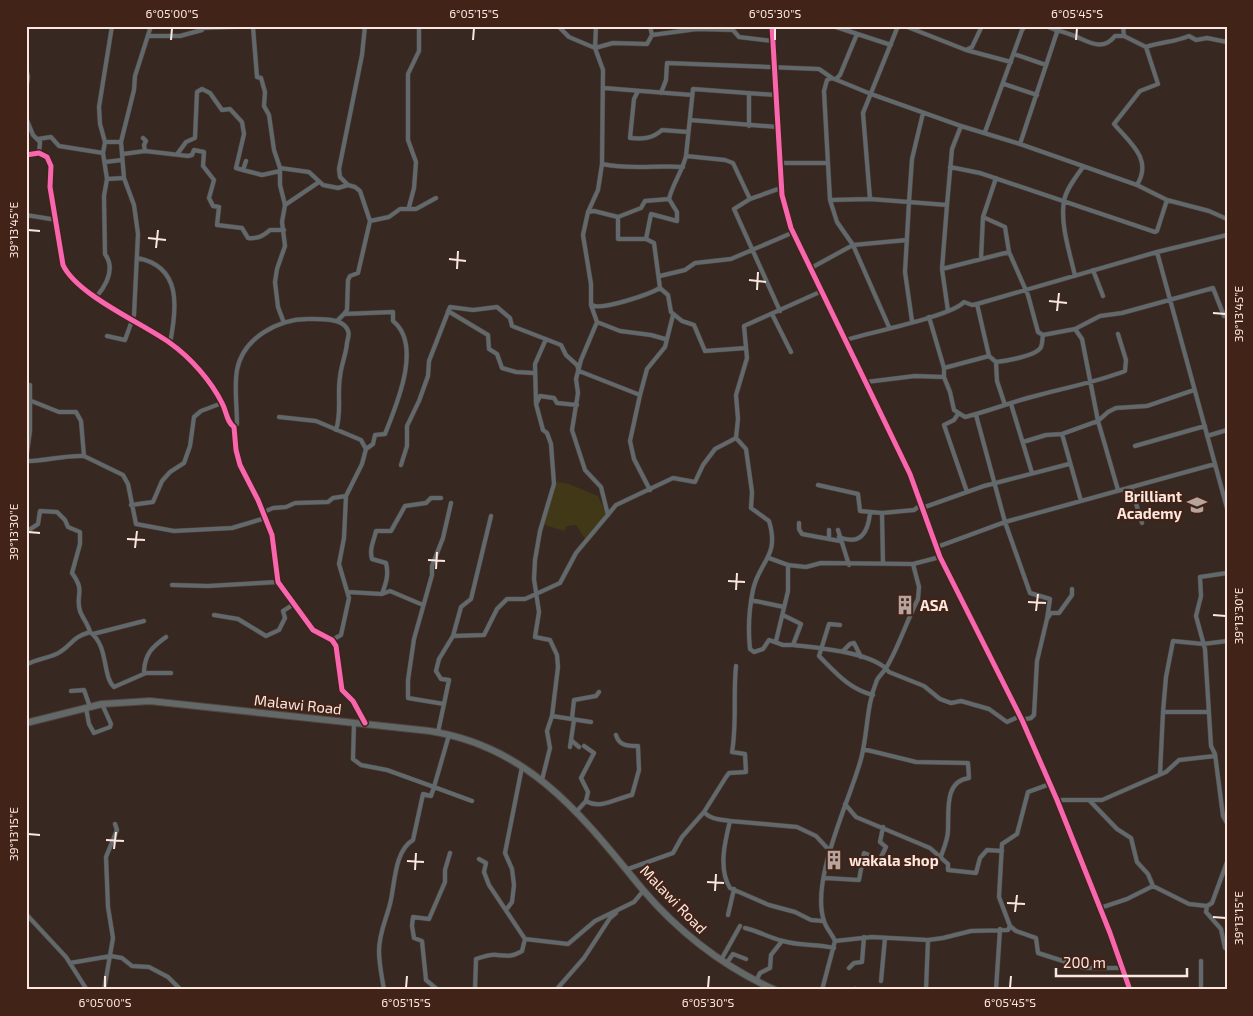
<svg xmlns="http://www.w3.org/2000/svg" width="1253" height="1016" viewBox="0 0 1253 1016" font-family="'Exo 2',sans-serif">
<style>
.green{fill:#403816}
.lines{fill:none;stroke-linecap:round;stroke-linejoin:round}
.street-casing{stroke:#52443e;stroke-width:5}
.secondary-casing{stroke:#52443e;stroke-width:7}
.primary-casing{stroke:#52443e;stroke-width:8}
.street{stroke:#62696c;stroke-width:4}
.secondary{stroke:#656b6d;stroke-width:5.5}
.primary{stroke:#636969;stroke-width:6}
.cycleway-casing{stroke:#422318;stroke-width:8}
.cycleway{stroke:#f766af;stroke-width:5}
.ticks{fill:none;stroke:#fce7df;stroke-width:2}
.labels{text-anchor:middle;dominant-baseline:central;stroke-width:4.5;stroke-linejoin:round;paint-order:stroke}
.poi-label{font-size:15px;font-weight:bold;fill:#fce7df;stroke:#422318;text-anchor:start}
.street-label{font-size:15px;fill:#fce7df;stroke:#422318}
.neatline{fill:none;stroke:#fce7df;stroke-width:2}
.ticks-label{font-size:12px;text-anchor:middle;fill:#fce7df}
</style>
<rect width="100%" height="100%" fill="#382822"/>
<!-- green -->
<path class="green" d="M 557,482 L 569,484 L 598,496 L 606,514 L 586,540 L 576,525 L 567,526 L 564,531 L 542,524 Z"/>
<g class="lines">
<defs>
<path id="street" d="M 200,26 L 204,28 L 258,26
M 558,26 L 569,37 L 595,48 L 613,43 L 647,44 L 652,35
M 596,26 L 595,48 L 603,70 L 602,164 L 598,190 L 588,212 L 583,235 L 591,284 L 591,305 L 597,322 L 581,360 L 576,379 L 578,393 L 572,430 L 585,470 L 601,487 L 608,515
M 650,26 L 652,35 L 697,29 L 733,30 L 739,37 L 773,41
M 833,26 L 891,45
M 905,26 L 966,50 L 1011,62
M 1046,26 C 1054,30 1061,31 1069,34 C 1086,39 1101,54 1115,36 L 1124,36
M 1123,26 L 1124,36 L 1146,47 L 1158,84 L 1140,91 L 1114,124 C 1130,143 1153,159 1137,185
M 253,27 L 257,77 L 261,78 L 265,92 L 264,106 L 269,115 L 274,150 L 280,168 L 280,185 L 285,205 L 282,222 L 285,246 L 277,269 L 275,282 L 278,307 L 284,323
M 149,36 L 180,36 L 202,30 L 203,26
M 1146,47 C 1161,42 1175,42 1189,36 L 1196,40 L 1207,38 L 1227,42
M 966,50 L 972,47 L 982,26
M 1014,54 L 1046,65
M 26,68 L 28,77 L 26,90
M 832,78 L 827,80 L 824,91 L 830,200 L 837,222 L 853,245 L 889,327
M 836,79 L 840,75 L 857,34
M 1004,84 L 1037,95
M 604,88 L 692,95
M 638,91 L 634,99 L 630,138 C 643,139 652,139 662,130 L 688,132
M 661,93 L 666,80 L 667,63 L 819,69 L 832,78 L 871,94 L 961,126 L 1020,144 L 1137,185 L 1167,200 L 1209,211 L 1227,219
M 26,118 L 33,135 L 40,142 L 39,153
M 690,120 L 778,127
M 749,126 L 749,94
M 985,132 L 1022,30 L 1025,26
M 143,138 L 146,141 L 144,145 L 145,151
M 38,139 L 51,137 L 59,146 L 103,153 L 105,142
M 121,142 L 134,90 L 135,76 L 151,26
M 1020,144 L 1057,32
M 103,153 L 107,179
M 178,153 L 186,142 L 195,138 L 197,92 L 202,89 L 210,93 L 222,110 L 230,109 L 242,122 L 244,134 L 236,168 L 243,170 L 246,161
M 123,154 L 145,151 L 188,156 L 192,155 L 194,150 L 204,152 L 203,166 L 214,180 L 209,198 L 213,206 L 219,207 L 217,225 L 242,228 L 248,238 C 258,239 263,236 270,230 L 284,230
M 26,155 L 39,153 L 47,157 L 51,166 L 50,187 L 63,265 C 77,295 142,323 170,343 C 191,358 211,381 222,403 C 227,412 226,421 234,427 L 236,450 L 240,465 L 258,500 L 272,535 L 278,582 L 313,630 L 332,640 L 336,646 L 342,690 L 353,701 L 365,723
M 105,162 L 122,160
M 779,163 L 826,163
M 602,164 C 630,170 656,165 683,167
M 950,167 L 980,173 L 1155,232 L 1157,231 L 1167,200
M 280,168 L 309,172 L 323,185 L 338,188 L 348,185 L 355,187 L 360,191 L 370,221 L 389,217 L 400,209 L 416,209 L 436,198
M 243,170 L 262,175 L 280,171
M 996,178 L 983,217 L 1005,227 L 1009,252 L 1028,295 L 1038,332 L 1043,335
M 348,185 L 340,177 L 339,169 L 362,55 L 365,26
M 750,199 L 733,163 L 725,160 L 686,156 L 693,89 L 776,95
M 870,199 L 863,113 L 898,26
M 830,200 L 870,199 L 947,205
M 285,205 L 319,182
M 409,207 L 414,188 L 416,162 L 408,140 L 408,74 L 419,51 L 419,26
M 588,212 L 594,211 L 618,217 L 618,239 L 646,239 L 654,243 L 660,288 L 668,295 L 671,312 L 682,321 L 694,325 L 705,351 L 746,348
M 26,215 L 57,220
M 618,217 L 641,208 L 645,201 L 669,199 C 673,183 682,172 686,156
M 646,239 L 651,214 L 677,221 L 677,212 L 669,199
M 1157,252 L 1227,508
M 137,258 C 182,266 177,308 170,343
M 981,259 L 983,217
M 811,268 L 853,245 L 907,240
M 942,269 L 1009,252
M 1093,270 L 1103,296
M 660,276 L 685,270 L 695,263 L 731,259 L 794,232
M 1075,276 C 1070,253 1060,225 1064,201 C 1066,189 1076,177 1083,167
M 97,296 C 107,284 115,268 105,254 L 104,196 L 107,179 L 124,178
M 977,304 L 989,356
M 592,305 C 601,311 650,294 660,288
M 448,311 L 488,335 L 489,349 L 497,354 L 502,368 L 516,372 L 534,373
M 780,311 L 734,209 L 750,199 L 781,188
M 948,311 L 942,269 L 947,205 L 952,149 L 961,126
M 344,314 L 347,310 L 348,280 L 350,276 L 358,273 L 370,221
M 772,314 L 791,352
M 929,317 L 944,368
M 912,321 L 905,272 L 909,202 L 912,159 L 923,113
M 597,322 L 620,331 L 651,335 L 665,339
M 1075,329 L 1082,339 L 1098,421 L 1118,490
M 107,336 L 125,340 L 134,315 L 138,234 L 134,205 L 124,178 L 121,142 L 105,142 L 100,124 L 99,107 L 112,26
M 846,340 C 868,333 952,316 964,302 L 972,305 L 977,304 L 1157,252 L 1227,235
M 996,362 C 1005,361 1037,356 1041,347 C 1043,343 1042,338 1043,335 L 1075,329 L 1100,316 L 1122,313 L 1213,288 L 1224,316
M 944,377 L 950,392 L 954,410 L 965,417 C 989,411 1014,401 1039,395 C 1068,387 1097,382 1125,371 L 1126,360 L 1118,334
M 866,382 L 915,376 L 944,377 L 944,368 L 989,356 L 996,362 L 997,381 L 1005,405
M 640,395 L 630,441 L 634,459 L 650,490
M 29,400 L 59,412 L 76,412 L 81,421 L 84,456 L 123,475 L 128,484 L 136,524 L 174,531 L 232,528 L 262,519 L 266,511 L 273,508 L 286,507 L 295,503 L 328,502 L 333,498 L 346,496
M 536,404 L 535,364 L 546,339
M 1011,404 L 1032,473
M 958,414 L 954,420 L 944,425 L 967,492
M 976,415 L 1005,522 L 1030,593 L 1050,599 L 1047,619
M 279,417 L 316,421 L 361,440 L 366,449
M 234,427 L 237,424 C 237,406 234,387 237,370 C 243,338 278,319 308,319 C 318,319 338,318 345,326 C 351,332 348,337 347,343 C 346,355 341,365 340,377 C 337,395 342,412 336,430
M 1062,434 L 1098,421 L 1108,412 L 1116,408 L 1147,406 L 1194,390
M 1207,436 L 1227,430
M 1023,442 L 1046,435 L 1062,434 L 1081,501
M 1135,446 L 1205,426
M 26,460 L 30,431 L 30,385
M 26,461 C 46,461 64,455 84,456
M 401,465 L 407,446 L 407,426 L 419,401 L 428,376 L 429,361 L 450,307 L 473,310 L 497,307 L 510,318 L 512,326 L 561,345 L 566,355 L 577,365 L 579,371 L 640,395 L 647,369 L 665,347 L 673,315
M 818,485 L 858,494 L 860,511 L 882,513 L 883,564
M 1131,487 L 1142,523
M 131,505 L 153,502 L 162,481 L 170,472 L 184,463 L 190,446 L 194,417 L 201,411 L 222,403
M 922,508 L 984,486 L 1069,464
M 882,513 L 914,510 L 921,505
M 799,523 L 799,529 L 802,534 L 829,539
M 829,530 L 829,539 L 840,541
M 838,530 L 849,565
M 26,532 L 38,524 L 40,511 L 57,512 L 65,520 L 68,527 L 80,532 L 80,544 L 72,573 C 86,592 75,594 80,611 C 82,617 88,624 90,632
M 839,537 C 861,546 868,532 870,513
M 937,547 L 1005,522 L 1215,464
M 769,558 L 788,565 L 806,567 L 821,563 L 913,564 L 940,557
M 1227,573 L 1200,577 L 1201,596 L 1196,616 L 1205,649 L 1211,746 L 1215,754 L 1223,816 L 1227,823
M 172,585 L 208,586 L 278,582
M 347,592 L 382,594 L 390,591 L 423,605
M 382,594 C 386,583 389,575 386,563 L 372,559 C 369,548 374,541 376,531 L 391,531 L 405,506 L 426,503 L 431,498 L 441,498
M 751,600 L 784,607
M 214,615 L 238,619 L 266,636 L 279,630 L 285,618 L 283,611 L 291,606 L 292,602
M 783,615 L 801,624 L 793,645 L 783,645 L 769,640 L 763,649 L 754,652 L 750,649 C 748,630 749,609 753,590 C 759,561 780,557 769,521 L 751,508 L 752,492 L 746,449 L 736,438 L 738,419 L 736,395 L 747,358 L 744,326 L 822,291
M 840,625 L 829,624 L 819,656 C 836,673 849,689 873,695
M 93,634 L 144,621
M 453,636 L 484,635 L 497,609 L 507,599 L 525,599 L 560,583 L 576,553 L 616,505 L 673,478 L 695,482 L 703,465 L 715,449 L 736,438
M 332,640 L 341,635 L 349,598 L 339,564 L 344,538 L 346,496 L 362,464 L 366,449 L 373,444 L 375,435 L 385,434 C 396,406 423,345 393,321 L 393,312 L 344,314 L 337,321
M 776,641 L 788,591 L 788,565
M 793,645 C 817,648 874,652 889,672 L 924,686 L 940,699 L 951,703 L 961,701 L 989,709 L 1007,722 L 1020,716
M 843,651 L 850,644 L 854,643 L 861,657
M 26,665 C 37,658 52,658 60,652 C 74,643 71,638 90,632 C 109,646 102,676 114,687 L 146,673 L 171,673
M 146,673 L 144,671 C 145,654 152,647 166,637
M 71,691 L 84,690 L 90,707
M 444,704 L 449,680 L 441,679 L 436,671 L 439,659 L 453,636 L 461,607 L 471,599 L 491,516
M 86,708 L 89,724 L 94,733 L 110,727 L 111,724 L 102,704
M 1163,712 L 1166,677 L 1173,641 L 1203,644 L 1227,641
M 552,716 L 591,722
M 572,718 L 574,700 L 596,696 L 599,692
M 1022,720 L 1031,718 L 1034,715 L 1037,661 L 1047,619 L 1051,613 L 1059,613 L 1072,595 L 1072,589
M 354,723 L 353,759 L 361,765 L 387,770 L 434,787 L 431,796 L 423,794 L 413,840 C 394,851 395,885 390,904 C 386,920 379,933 379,951 C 379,964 382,977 384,990
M 438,732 L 444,704 L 408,698 L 408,680 L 414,639 L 432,575 L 432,566 L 443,538 L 451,503
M 449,735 L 434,787 L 472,801
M 571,740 L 579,747
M 584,746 L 594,753 L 581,778 L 588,792 L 586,801
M 570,747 L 574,720
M 863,749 L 916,762 L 968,763 L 969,778 C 944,781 949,811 948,830 C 948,839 944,848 941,856
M 1160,774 L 1163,712 L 1209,712
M 542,780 L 550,748 L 547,731 L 552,716 L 558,667 L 557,655 L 550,640 L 535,637 L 539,612 L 534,579 L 535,560 L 540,531 L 554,484 L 551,444 L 547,433 L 543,430 L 536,404 L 540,396 L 554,398 L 557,403 L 577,405
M 1057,800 L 1102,800 L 1166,772 L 1179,760 L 1215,756
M 1090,801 L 1117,829 L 1131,838 L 1137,862 L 1148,874 L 1153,886 L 1189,904 L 1207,906 L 1212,903 L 1227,862
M 845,804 L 856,817 L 930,848 L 948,864 L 948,870 L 976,873 L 980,858 L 987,850 L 1002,851
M 577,811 L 586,801 C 600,810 617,798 632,795 L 639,770 L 638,746 C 628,746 619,746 616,735
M 704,812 C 711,820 720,819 730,821 C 725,841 718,869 730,888 L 769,905 L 795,912 L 811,920 L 823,921
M 730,821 L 797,827 L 816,836 L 830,851
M 479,859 L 486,863 L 484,872 L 489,885 L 525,939 L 568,944 L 595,921 L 634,902 L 644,890
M 628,869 L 673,853 L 682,837 L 704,812 L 726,777 L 729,773 L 746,772 L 745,754 L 732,752 C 737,723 733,695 736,666
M 825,878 L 859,880 L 864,853 L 872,856 L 876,861 L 880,859 L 886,847 L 880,842 L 883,827
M 1207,906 L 1206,912 L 1221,929 L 1225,948 L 1227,949
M 1100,908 L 1127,899 L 1153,886
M 506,910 L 512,902 L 514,885 L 512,869 L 505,853 L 522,767
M 26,914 L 66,957 L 87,990
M 728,915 L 734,889
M 1010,926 L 999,897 L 1002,844 L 1017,834 L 1028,792 L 1050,784
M 745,928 C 758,931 770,938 783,941 C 800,946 817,944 834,948
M 835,941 L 872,937 L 928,940 L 943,938 L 971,931 L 1008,930 L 1010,926 L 1016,931 L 1036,938 L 1038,953 L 1085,968 L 1122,968
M 721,960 L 740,926
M 70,963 L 111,956 L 122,958 L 132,966 L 149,967 L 168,977 L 181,990
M 726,964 L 733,954 L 746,959
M 849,968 L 854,963 L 862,962 L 864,937
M 756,981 L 760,973 L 770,968 L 771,955 L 782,941
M 881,981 L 885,938
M 855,989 L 856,990
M 104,990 L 113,938 L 108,907 L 106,857 L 117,830 L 115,824
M 438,990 L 426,980 L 422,941 L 414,938 L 412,926 L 413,917 L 429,919 L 445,882 L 445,870 L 450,853
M 475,990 L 476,959 C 482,957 492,954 497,955 C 508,956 512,957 522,951 L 525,939
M 556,990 L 584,958 L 610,918 L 616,913
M 822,990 L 835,941 C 832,934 826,928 824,921 C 810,880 850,800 861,759 C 868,733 866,706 877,680 C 879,676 883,673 886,668 C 898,649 907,620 918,599 L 919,587 L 913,564
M 926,990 L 928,940
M 996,990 L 1000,929
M 1201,990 L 1201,961"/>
<path id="secondary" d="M 772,26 L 782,195 L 791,228 L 910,474 L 940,557 L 1022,720 L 1057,800 L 1110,933 L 1130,990"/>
<path id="primary" d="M 26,723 L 102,704 L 150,701 L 430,731 C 531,747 583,817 643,890 C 679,932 724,967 775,990"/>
</defs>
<!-- street casing -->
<use href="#street" class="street-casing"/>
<!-- secondary casing -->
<use href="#secondary" class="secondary-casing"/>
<!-- primary casing -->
<use href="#primary" class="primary-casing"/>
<!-- street -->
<use href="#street" class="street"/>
<!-- secondary -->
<use href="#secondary" class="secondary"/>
<!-- primary -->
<use href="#primary" class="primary"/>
<defs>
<path id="cycleway" d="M 772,26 L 782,195 L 791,228 L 910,474 L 940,557 L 1022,720 L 1057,800 L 1110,933 L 1130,990
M 26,155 L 39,153 L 47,157 L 51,166 L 50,187 L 63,265 C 77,295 142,323 170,343 C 191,358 211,381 222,403 C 227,412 226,421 234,427 L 236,450 L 240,465 L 258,500 L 272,535 L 278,582 L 313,630 L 332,640 L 336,646 L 342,690 L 353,701 L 365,723"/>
</defs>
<!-- cycleway casing -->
<use href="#cycleway" class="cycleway-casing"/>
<!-- cycleway -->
<use href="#cycleway" class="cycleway"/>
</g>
<!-- ticks -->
<path class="ticks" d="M 171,40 L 172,28M 473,40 L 474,28M 775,40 L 775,28M 1076,40 L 1077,28M 28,230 L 40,231M 148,238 L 166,240M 156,248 L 158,230M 449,259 L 466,261M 457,269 L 458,251M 749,280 L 766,282M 757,290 L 758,272M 1049,301 L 1067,303M 1057,311 L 1059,293M 1213,313 L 1226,314M 28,532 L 40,533M 127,539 L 145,540M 135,548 L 137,531M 428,560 L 445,561M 436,569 L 437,552M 728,581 L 745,582M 736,590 L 737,573M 1028,602 L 1046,603M 1036,611 L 1038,594M 1213,615 L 1226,616M 28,834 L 40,835M 106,840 L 124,841M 114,849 L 116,832M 407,861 L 424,862M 415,870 L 416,853M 707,882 L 724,883M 715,891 L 716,874M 1007,903 L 1025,904M 1015,912 L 1017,895M 1213,917 L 1226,918M 105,988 L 105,976M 406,988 L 407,976M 708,988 L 709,976M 1010,988 L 1011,976"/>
<!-- icons -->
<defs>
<symbol id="school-bare" viewBox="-9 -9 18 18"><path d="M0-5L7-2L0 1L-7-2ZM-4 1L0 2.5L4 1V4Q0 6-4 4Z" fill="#b7a49d" stroke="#422318" stroke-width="2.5" paint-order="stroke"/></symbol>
<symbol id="building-bare" viewBox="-9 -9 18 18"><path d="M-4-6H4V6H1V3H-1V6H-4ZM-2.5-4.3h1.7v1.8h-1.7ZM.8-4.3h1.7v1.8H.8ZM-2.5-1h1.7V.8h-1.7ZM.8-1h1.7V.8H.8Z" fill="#b7a49d" stroke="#422318" stroke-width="2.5" paint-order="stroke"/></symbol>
</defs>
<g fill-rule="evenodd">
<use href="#school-bare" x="1183" y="491" width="28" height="28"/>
<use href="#building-bare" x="891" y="591" width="28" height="28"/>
<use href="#building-bare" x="820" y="846" width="28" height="28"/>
</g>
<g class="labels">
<!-- poi labels -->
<g class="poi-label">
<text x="1182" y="496" text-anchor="end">Brilliant<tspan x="1182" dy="17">Academy</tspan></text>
<text x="920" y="605">ASA</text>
<text x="849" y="860">wakala shop</text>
</g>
<!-- street labels -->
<g class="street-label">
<text transform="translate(298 704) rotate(6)">Malawi Road</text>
<text transform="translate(674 899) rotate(46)">Malawi Road</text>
</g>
</g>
<!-- border -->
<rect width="1253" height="1016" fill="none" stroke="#422318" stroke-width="55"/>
<!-- scale -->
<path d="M1056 968v8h131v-8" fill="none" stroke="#fce7df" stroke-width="2.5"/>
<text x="1063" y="968" font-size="15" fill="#fce7df" stroke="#422318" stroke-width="4" paint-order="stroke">200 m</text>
<rect x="28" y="28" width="1198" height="960" class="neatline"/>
<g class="ticks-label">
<text x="172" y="18">6°05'00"S</text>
<text x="474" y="18">6°05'15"S</text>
<text x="775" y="18">6°05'30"S</text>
<text x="1077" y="18">6°05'45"S</text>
<text transform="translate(14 230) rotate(-90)" y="4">39°13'45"E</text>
<text transform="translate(1239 314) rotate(-90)" y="4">39°13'45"E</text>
<text transform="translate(14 532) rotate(-90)" y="4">39°13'30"E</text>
<text transform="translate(1239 616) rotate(-90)" y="4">39°13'30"E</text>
<text transform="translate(14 834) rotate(-90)" y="4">39°13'15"E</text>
<text transform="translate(1239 918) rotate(-90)" y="4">39°13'15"E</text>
<text x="105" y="1007">6°05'00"S</text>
<text x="406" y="1007">6°05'15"S</text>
<text x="708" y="1007">6°05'30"S</text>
<text x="1010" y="1007">6°05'45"S</text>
</g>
</svg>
